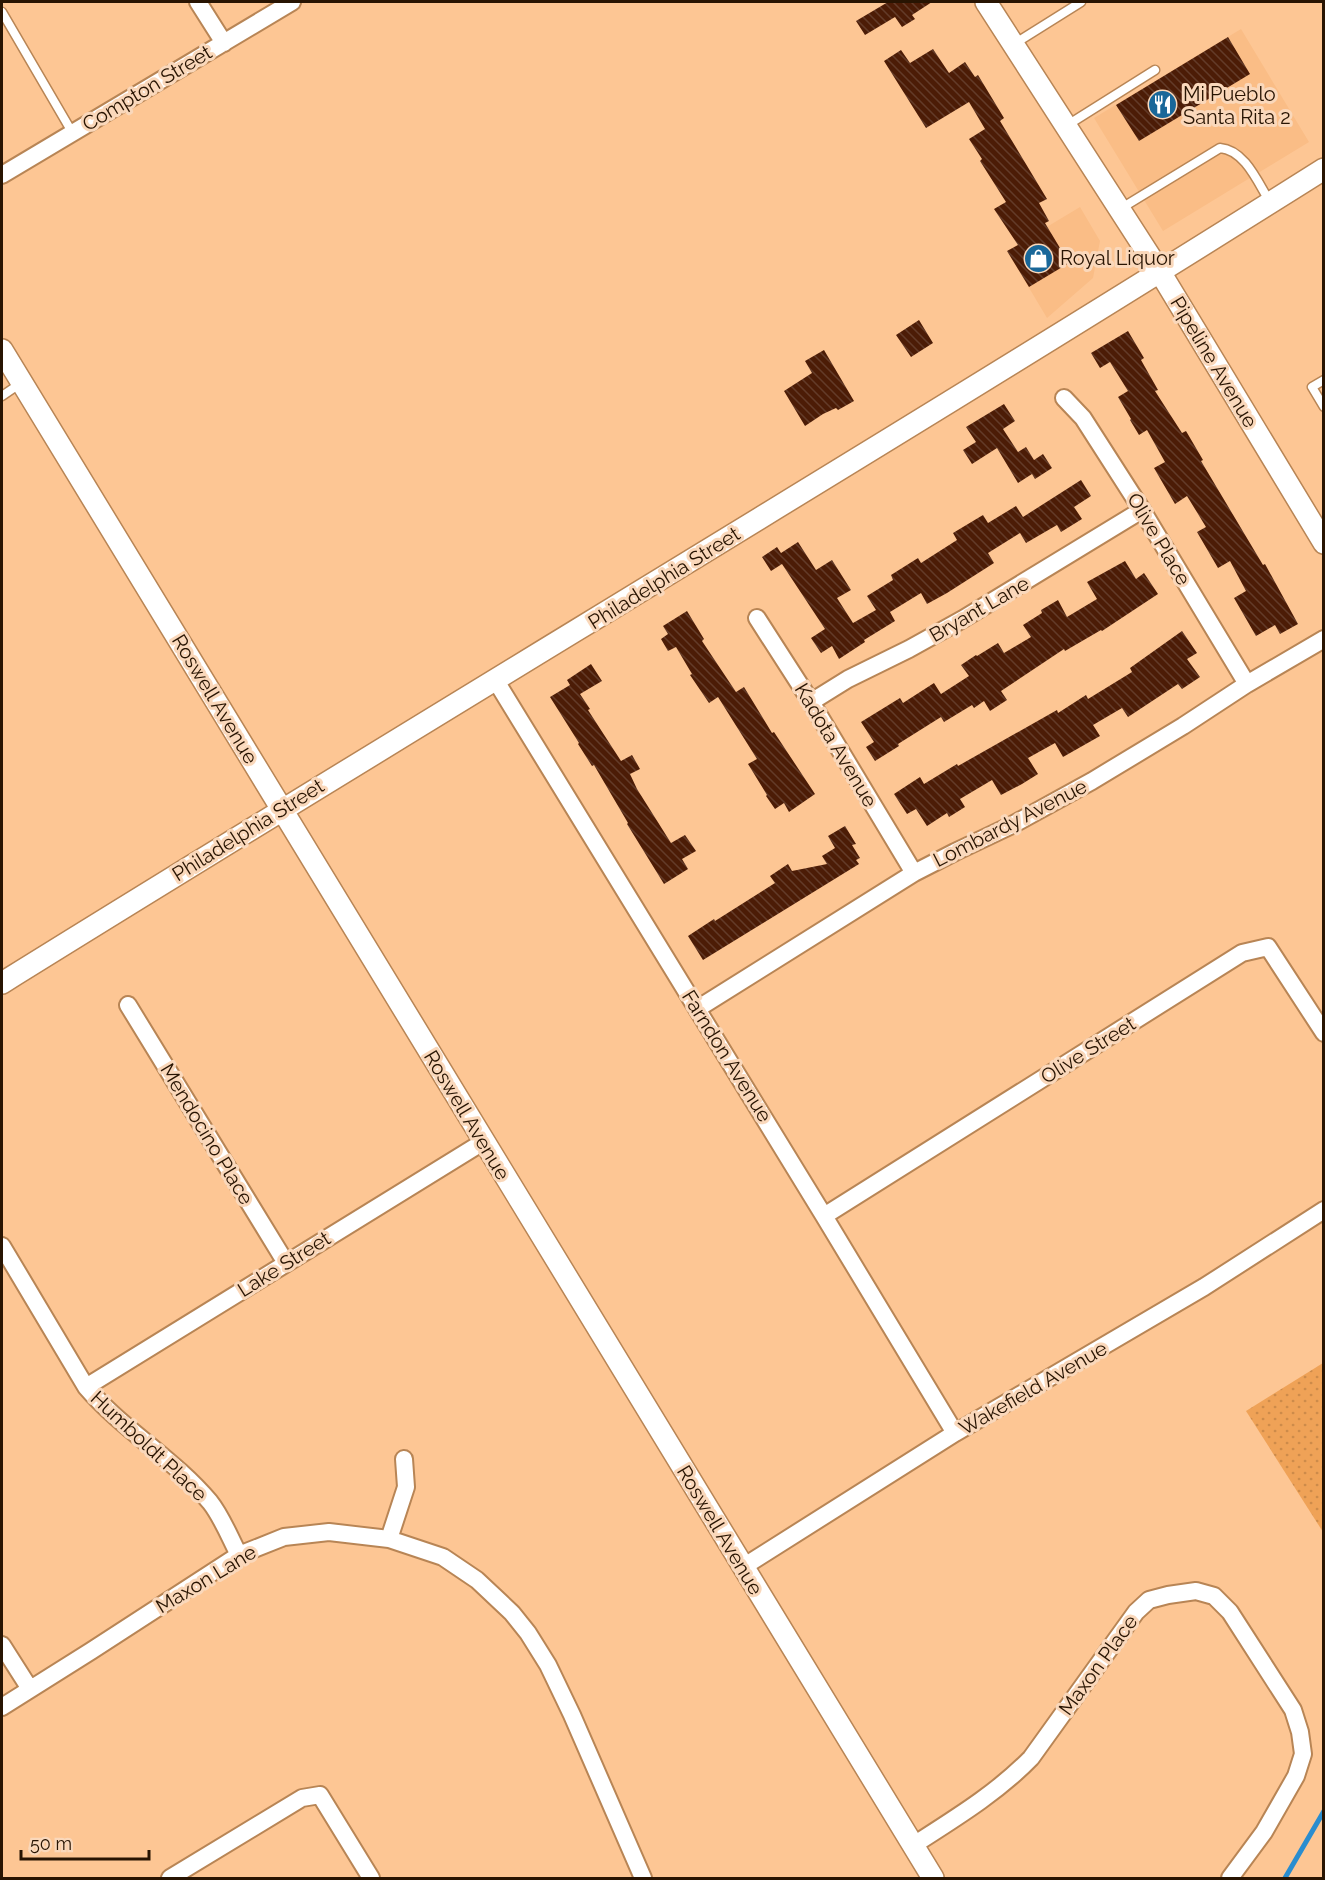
<svg xmlns="http://www.w3.org/2000/svg" width="1325" height="1880" viewBox="0 0 1325 1880" font-family="Raleway,sans-serif">
<style>
.built{fill:#fabd86}
.grass{fill:url(#grass-dots)}
.lines{fill:none;stroke-linecap:round;stroke-linejoin:round}
.stream{stroke:#2a8dcf;stroke-width:5}
.building{fill:url(#building-back-hatch)}
.service-casing{stroke:#b88555;stroke-width:11}
.minor-casing{stroke:#b88555;stroke-width:20}
.tertiary-casing{stroke:#b88555;stroke-width:24}
.service{stroke:#fff;stroke-width:8}
.minor{stroke:#fff;stroke-width:16}
.tertiary{stroke:#fff;stroke-width:21}
.labels{text-anchor:middle;dominant-baseline:central;stroke-width:6;stroke-linejoin:round;paint-order:stroke}
.street-label{font-size:20px;fill:#281402;stroke:#fad8bb}
.poi-label{font-size:20px;fill:#281402;stroke:#fad8bb;text-anchor:start}
</style>
<defs>
<pattern id="grass-dots" width="8" height="8" patternUnits="userSpaceOnUse" patternTransform="scale(1.5)"><rect width="8" height="8" fill="#efa257"/><path d="M2 2h.1M6 6h.1" fill="none" stroke="#cd8b4a" stroke-width="1.8" stroke-linecap="round"/></pattern>
<pattern id="building-back-hatch" width="6" height="6" patternUnits="userSpaceOnUse" patternTransform="scale(1.5)"><rect width="6" height="6" fill="#4c1c06"/><path d="M-1 5l2 2M0 0l6 6M5-1l2 2" fill="none" stroke="#633b29"/></pattern>
</defs>
<rect width="100%" height="100%" fill="#fdc694"/>
<!-- built -->
<path class="built" d="M 1241,29 L 1309,142 L 1163,231 L 1094,118 Z
M 1080,207 L 1100,241 L 1093,278 L 1047,318 L 1007,251 Z"/>
<!-- grass -->
<path class="grass" d="M 1323,1363 L 1323,1532 L 1246,1411 Z"/>
<g class="lines">
<!-- stream -->
<path class="stream" d="M 1285,1878 L 1324,1811"/>
</g>
<!-- building -->
<path class="building" d="M 888,2 L 932,2 L 912,15 L 915,19 L 902,27 L 895,17 L 865,35 L 856,21 Z
M 1228,37 L 1250,74 L 1139,141 L 1116,105 Z
M 933,49 L 949,73 L 965,62 L 975,77 L 978,75 L 1004,118 L 1000,121 L 1047,199 L 1039,203 L 1049,221 L 1045,223 L 1069,263 L 1029,287 L 1007,251 L 1018,245 L 994,209 L 1006,202 L 980,161 L 982,159 L 969,139 L 985,129 L 969,102 L 926,128 L 884,61 L 901,50 L 910,63 Z
M 919,320 L 933,343 L 911,357 L 896,335 Z
M 1128,331 L 1144,358 L 1141,360 L 1158,390 L 1155,391 L 1182,433 L 1186,431 L 1203,460 L 1201,461 L 1263,565 L 1265,564 L 1298,624 L 1280,634 L 1275,625 L 1256,636 L 1234,598 L 1246,591 L 1230,561 L 1218,568 L 1197,532 L 1206,527 L 1187,496 L 1175,504 L 1154,468 L 1165,462 L 1147,430 L 1139,435 L 1130,420 L 1131,419 L 1118,397 L 1128,391 L 1110,362 L 1100,368 L 1091,353 Z
M 824,350 L 854,401 L 838,410 L 836,408 L 823,414 L 805,426 L 784,391 L 812,373 L 805,361 Z
M 1004,404 L 1015,421 L 1003,429 L 1018,452 L 1026,447 L 1034,460 L 1043,454 L 1052,468 L 1035,479 L 1032,474 L 1018,483 L 997,448 L 972,464 L 963,450 L 976,442 L 966,427 Z
M 1081,480 L 1091,496 L 1074,507 L 1082,519 L 1061,532 L 1057,525 L 1026,543 L 1020,533 L 988,553 L 994,563 L 947,593 L 927,604 L 921,593 L 890,612 L 895,621 L 864,640 L 865,642 L 839,659 L 832,646 L 821,653 L 811,638 L 825,629 L 782,564 L 771,571 L 762,557 L 777,547 L 781,553 L 798,542 L 816,570 L 832,560 L 851,590 L 837,598 L 853,623 L 876,610 L 867,596 L 893,580 L 891,575 L 918,558 L 921,563 L 957,540 L 953,533 L 983,515 L 988,523 L 1016,506 L 1023,517 Z
M 1125,561 L 1136,579 L 1144,573 L 1158,594 L 1102,631 L 1101,630 L 1065,651 L 1064,649 L 1001,691 L 1007,700 L 990,711 L 984,701 L 974,708 L 972,705 L 944,722 L 941,717 L 898,744 L 899,746 L 875,761 L 866,747 L 874,742 L 861,722 L 900,698 L 903,703 L 934,683 L 941,694 L 969,676 L 961,665 L 976,655 L 977,656 L 998,643 L 1004,653 L 1031,637 L 1023,625 L 1042,613 L 1041,610 L 1058,600 L 1067,617 L 1097,599 L 1087,582 Z
M 687,611 L 704,639 L 702,641 L 736,692 L 744,687 L 772,733 L 774,732 L 815,794 L 789,812 L 784,803 L 775,809 L 766,796 L 767,795 L 748,764 L 757,759 L 718,697 L 709,703 L 690,675 L 692,674 L 676,647 L 668,651 L 661,639 L 668,634 L 663,626 Z
M 1182,631 L 1197,653 L 1187,659 L 1200,677 L 1182,689 L 1178,684 L 1128,717 L 1122,708 L 1093,725 L 1100,736 L 1063,757 L 1055,743 L 1028,758 L 1038,774 L 1022,784 L 1001,795 L 992,780 L 960,799 L 965,807 L 949,817 L 947,813 L 927,826 L 916,809 L 907,814 L 894,794 L 920,777 L 924,784 L 957,764 L 958,766 L 1057,710 L 1058,713 L 1086,695 L 1088,699 L 1132,672 L 1130,668 Z
M 591,664 L 602,681 L 580,694 L 590,709 L 588,710 L 621,761 L 632,755 L 640,769 L 630,774 L 637,789 L 671,843 L 685,835 L 696,851 L 682,859 L 688,869 L 664,884 L 627,824 L 628,823 L 594,765 L 592,766 L 578,744 L 579,743 L 550,697 L 570,685 L 567,680 Z
M 845,826 L 856,844 L 852,845 L 860,858 L 856,860 L 859,864 L 703,960 L 688,936 L 714,919 L 715,921 L 775,883 L 770,876 L 788,864 L 792,871 L 827,864 L 822,856 L 835,848 L 828,836 Z"/>
<g class="lines">
<defs>
<path id="service" d="M 2,12 L 72,132
M 1014,44 L 1081,2
M 1066,126 L 1155,70
M 1120,209 L 1220,148 C 1245,150 1258,183 1270,202
M 1324,380 L 1312,387 L 1324,407
M 2,396 L 21,383"/>
<path id="minor" d="M 198,2 L 224,43
M 2,175 L 292,2
M 1064,398 L 1083,418 L 1142,510 L 1247,684
M 757,618 L 811,702 L 914,873
M 496,681 L 824,1216 L 955,1433
M 811,702 L 848,679 L 909,649 L 963,619 L 1142,510
M 128,1005 L 286,1263
M 697,1009 L 914,873 L 955,852 L 1012,825 L 1092,781 L 1183,726 L 1247,684 L 1324,639
M 824,1216 L 1242,953 L 1268,947 L 1324,1033
M 2,1246 L 86,1387 C 123,1430 174,1459 210,1502 C 222,1517 230,1538 239,1555
M 86,1387 L 483,1142
M 389,1539 L 406,1487 L 404,1459
M 743,1567 L 955,1433 L 1204,1287 L 1324,1210
M 2,1645 L 30,1689
M 2,1707 L 91,1651 L 239,1555 L 284,1537 L 329,1532 L 389,1539 L 443,1557 L 477,1580 L 512,1613 L 528,1633 L 548,1665 L 572,1715 L 643,1878
M 912,1846 C 954,1819 997,1793 1031,1758 L 1136,1612 L 1149,1600 L 1168,1595 L 1196,1591 L 1214,1596 L 1230,1612 L 1293,1710 L 1300,1732 L 1303,1754 L 1296,1776 L 1264,1832 L 1230,1878
M 170,1878 L 302,1798 L 320,1795 L 371,1878"/>
<path id="tertiary" d="M 986,2 L 1160,272 L 1324,543
M 2,350 L 933,1878
M 2,983 C 441,710 886,445 1324,169"/>
</defs>
<!-- service casing -->
<use href="#service" class="service-casing"/>
<!-- minor casing -->
<use href="#minor" class="minor-casing"/>
<!-- tertiary casing -->
<use href="#tertiary" class="tertiary-casing"/>
<!-- service -->
<use href="#service" class="service"/>
<!-- minor -->
<use href="#minor" class="minor"/>
<!-- tertiary -->
<use href="#tertiary" class="tertiary"/>
</g>
<!-- icons -->
<defs>
<symbol id="restaurant-disc" viewBox="-11 -11 22 22"><circle r="9.5" fill="#196799" stroke="#fad8bb"/><path d="M-5-6h1v4h1v-4h1v4h1v-4h1v5L-1.5 .5V6h-2V.5L-5-1ZM5-6V6H3V1.5H1.5Q1.5-4 5-6Z" fill="#fff"/></symbol>
<symbol id="shop-disc" viewBox="-11 -11 22 22"><circle r="9.5" fill="#196799" stroke="#fad8bb"/><path d="M-5-2.5h2.3a2.7 3.5 0 0 1 5.4 0H5L5.5 6h-11ZM-1.5-2.5h3a1.5 2.3 0 0 0-3 0Z" fill="#fff"/></symbol>
</defs>
<g fill-rule="evenodd">
<use href="#restaurant-disc" x="1146" y="88" width="33" height="33"/>
<use href="#shop-disc" x="1022" y="242" width="33" height="33"/>
</g>
<g class="labels">
<!-- street labels -->
<g class="street-label">
<text transform="translate(147 88) rotate(-31)">Compton Street</text>
<text transform="translate(1214 362) rotate(59)">Pipeline Avenue</text>
<text transform="translate(1159 539) rotate(59)">Olive Place</text>
<text transform="translate(664 578) rotate(-32)">Philadelphia Street</text>
<text transform="translate(979 609) rotate(-30)">Bryant Lane</text>
<text transform="translate(215 699) rotate(59)">Roswell Avenue</text>
<text transform="translate(836 745) rotate(59)">Kadota Avenue</text>
<text transform="translate(1010 823) rotate(-27)">Lombardy Avenue</text>
<text transform="translate(248 830) rotate(-32)">Philadelphia Street</text>
<text transform="translate(1088 1050) rotate(-32)">Olive Street</text>
<text transform="translate(727 1056) rotate(58)">Farndon Avenue</text>
<text transform="translate(467 1115) rotate(59)">Roswell Avenue</text>
<text transform="translate(207 1134) rotate(59)">Mendocino Place</text>
<text transform="translate(284 1264) rotate(-32)">Lake Street</text>
<text transform="translate(1033 1388) rotate(-30)">Wakefield Avenue</text>
<text transform="translate(149 1446) rotate(43)">Humboldt Place</text>
<text transform="translate(720 1530) rotate(59)">Roswell Avenue</text>
<text transform="translate(206 1579) rotate(-31)">Maxon Lane</text>
<text transform="translate(1098 1665) rotate(-54)">Maxon Place</text>
</g>
<!-- poi labels -->
<g class="poi-label">
<text x="1183" y="94">Mi Pueblo<tspan x="1183" dy="23">Santa Rita 2</tspan></text>
<text x="1060" y="258">Royal Liquor</text>
</g>
</g>
<!-- border -->
<rect width="1325" height="1880" fill="none" stroke="#281402" stroke-width="6"/>
<!-- scale -->
<path d="M21 1850v9h128v-9" fill="none" stroke="#281402" stroke-width="3"/>
<text x="30" y="1850" font-size="18" fill="#281402" stroke="#fad8bb" stroke-width="4.5" paint-order="stroke">50 m</text>
</svg>
